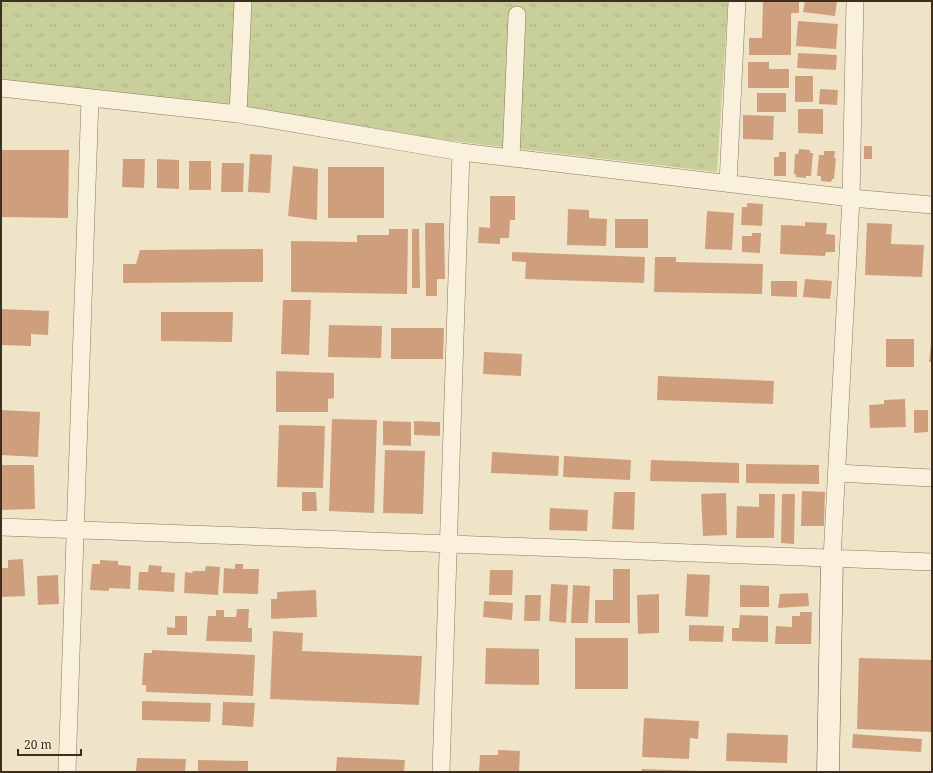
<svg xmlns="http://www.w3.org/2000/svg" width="933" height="773" viewBox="0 0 933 773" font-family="'Noto Serif',serif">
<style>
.grass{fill:url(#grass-tufts)}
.building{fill:#cf9f7d}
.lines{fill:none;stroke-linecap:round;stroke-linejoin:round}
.street-casing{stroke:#8d765c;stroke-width:18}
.secondary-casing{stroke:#6f573f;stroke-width:23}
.street{stroke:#faf1dc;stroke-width:17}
.secondary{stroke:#faf1dc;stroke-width:22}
</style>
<defs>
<pattern id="grass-tufts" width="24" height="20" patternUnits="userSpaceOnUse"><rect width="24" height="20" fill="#c9cf9b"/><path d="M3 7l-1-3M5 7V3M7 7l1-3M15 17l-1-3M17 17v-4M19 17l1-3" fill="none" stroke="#aeb285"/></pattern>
</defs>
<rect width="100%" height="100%" fill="#f0e4c8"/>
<!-- grass -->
<path class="grass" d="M 1,1 L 728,1 L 717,172 L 1,88 Z"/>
<!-- building -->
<path class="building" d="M 773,1 L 799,1 L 799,13 L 791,13 L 791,55 L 749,55 L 749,38 L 762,38 L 763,2 Z
M 805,1 L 837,1 L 835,16 L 803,12 Z
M 798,21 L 838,24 L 836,49 L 796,46 Z
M 798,53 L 837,55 L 836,70 L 797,68 Z
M 748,62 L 769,62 L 769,69 L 789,69 L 789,88 L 748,88 Z
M 795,76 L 813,76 L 813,102 L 795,102 Z
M 820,89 L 838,90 L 837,105 L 819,104 Z
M 757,93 L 786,93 L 786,112 L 757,112 Z
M 798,109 L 823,109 L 823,134 L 798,133 Z
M 743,115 L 774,116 L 773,140 L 743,139 Z
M 864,146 L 872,146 L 872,159 L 864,159 Z
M 799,149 L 810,150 L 810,153 L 813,153 L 811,176 L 806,176 L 806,178 L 796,177 L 796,174 L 794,174 L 795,154 L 798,154 Z
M 1,150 L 69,150 L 68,218 L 1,217 Z
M 824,151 L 835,151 L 834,158 L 836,158 L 834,179 L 832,179 L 831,182 L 821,181 L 821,176 L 817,176 L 819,155 L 824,155 Z
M 779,152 L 786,152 L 786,176 L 774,176 L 774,157 L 779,157 Z
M 250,154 L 272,155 L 270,193 L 248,192 Z
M 123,159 L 145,159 L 144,188 L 122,187 Z
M 157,159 L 179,160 L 179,189 L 157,188 Z
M 189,161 L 211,161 L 211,190 L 189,190 Z
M 222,163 L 244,163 L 243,192 L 221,192 Z
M 293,166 L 318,169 L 317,220 L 288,216 Z
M 328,167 L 384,167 L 384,218 L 328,218 Z
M 490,196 L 515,196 L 515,220 L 510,220 L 509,238 L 500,238 L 500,244 L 478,243 L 479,227 L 490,228 Z
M 747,203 L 763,204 L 762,226 L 741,225 L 742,207 L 747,207 Z
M 568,209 L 589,210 L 589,218 L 607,219 L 606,246 L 567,245 Z
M 707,211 L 734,213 L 732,250 L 705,249 Z
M 615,219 L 648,219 L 648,248 L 615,248 Z
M 805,222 L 827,223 L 826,234 L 835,235 L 835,252 L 826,252 L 825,256 L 780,254 L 781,225 L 805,226 Z
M 425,223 L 444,223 L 445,279 L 437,279 L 437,296 L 426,296 Z
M 867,223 L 892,224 L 891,244 L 924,245 L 922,277 L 865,275 Z
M 389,229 L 408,229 L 407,294 L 291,292 L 291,241 L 357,242 L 357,235 L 389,235 Z
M 412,229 L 419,229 L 420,288 L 412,288 Z
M 752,233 L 761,233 L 760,253 L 742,252 L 742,236 L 752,236 Z
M 263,249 L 263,282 L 123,283 L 123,264 L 136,264 L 140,250 Z
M 512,252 L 645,257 L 644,283 L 525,279 L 526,262 L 512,261 Z
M 655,257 L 676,257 L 676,262 L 763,264 L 762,294 L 654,292 Z
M 805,279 L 832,281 L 830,299 L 803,297 Z
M 771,281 L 797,281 L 797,297 L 771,296 Z
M 283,300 L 311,300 L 309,355 L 281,354 Z
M 1,309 L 49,311 L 48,335 L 31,334 L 31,346 L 1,345 Z
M 161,312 L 233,312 L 232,342 L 161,341 Z
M 329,325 L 382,326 L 381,358 L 328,357 Z
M 391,328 L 444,328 L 443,359 L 391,359 Z
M 886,339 L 914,339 L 914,367 L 886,367 Z
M 931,344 L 932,344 L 932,362 L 929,362 Z
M 484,352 L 522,354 L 521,376 L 483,374 Z
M 276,371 L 334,373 L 334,398 L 328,399 L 328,412 L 276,412 Z
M 658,376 L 774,381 L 773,404 L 657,400 Z
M 905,399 L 906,427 L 870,428 L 869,405 L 884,404 L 884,400 Z
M 1,410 L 40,412 L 38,457 L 1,455 Z
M 914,410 L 928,410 L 928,432 L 914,433 Z
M 332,419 L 377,420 L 374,513 L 329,511 Z
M 383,421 L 411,422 L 411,446 L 383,445 Z
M 414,421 L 440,422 L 440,436 L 414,435 Z
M 279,425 L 325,426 L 323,488 L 277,487 Z
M 385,450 L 425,451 L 423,514 L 383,513 Z
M 492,452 L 559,456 L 558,476 L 491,473 Z
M 564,456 L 631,460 L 630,480 L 563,477 Z
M 651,460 L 739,463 L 739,483 L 650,481 Z
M 746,464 L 819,465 L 819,484 L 746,483 Z
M 1,465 L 34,465 L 35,509 L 1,510 Z
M 802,491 L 825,492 L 824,526 L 801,526 Z
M 302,492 L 316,492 L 317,511 L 302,511 Z
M 614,492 L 635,492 L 634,530 L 612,529 Z
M 726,493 L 727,535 L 703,536 L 701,494 Z
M 759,494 L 775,494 L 774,538 L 736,538 L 737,506 L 759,507 Z
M 782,494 L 795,494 L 794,544 L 781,543 Z
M 550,508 L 588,510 L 587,531 L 549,530 Z
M 23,559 L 25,596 L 1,597 L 1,568 L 8,568 L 8,560 Z
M 100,560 L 118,561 L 118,565 L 131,566 L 130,589 L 109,588 L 109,591 L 90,590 L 92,564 L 100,564 Z
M 235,564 L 243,564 L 243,569 L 259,569 L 258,594 L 223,593 L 224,568 L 235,569 Z
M 149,565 L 162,566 L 161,572 L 175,573 L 174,592 L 138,590 L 139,572 L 148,572 Z
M 206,566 L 220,567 L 218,595 L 184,593 L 185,572 L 192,573 L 193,571 L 205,571 Z
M 613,569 L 630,569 L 630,623 L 595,623 L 595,600 L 613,600 Z
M 490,570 L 513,570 L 512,595 L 489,595 Z
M 687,574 L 710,575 L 708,617 L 685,616 Z
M 58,575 L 59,604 L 38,605 L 37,576 Z
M 551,584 L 568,585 L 566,623 L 549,621 Z
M 573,585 L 590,586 L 588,623 L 571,623 Z
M 740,585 L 769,586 L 769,607 L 740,607 Z
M 316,590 L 317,617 L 271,619 L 271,599 L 277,599 L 277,592 Z
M 808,593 L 809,606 L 778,608 L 780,594 Z
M 659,594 L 659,633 L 638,634 L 637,595 Z
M 525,595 L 541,595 L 540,621 L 524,621 Z
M 484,601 L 513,603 L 512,620 L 483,617 Z
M 237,609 L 249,609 L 248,628 L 252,628 L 252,642 L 206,641 L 208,616 L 216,616 L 216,610 L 224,610 L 224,617 L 236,617 Z
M 800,612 L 812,612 L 811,644 L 775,644 L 776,626 L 792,627 L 792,616 L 800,616 Z
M 740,615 L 768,616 L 768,642 L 732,641 L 732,628 L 739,628 Z
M 175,616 L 187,616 L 187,635 L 167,635 L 167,627 L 175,628 Z
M 689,625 L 724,626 L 723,642 L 689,641 Z
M 273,631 L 303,633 L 302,651 L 422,656 L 419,705 L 270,699 Z
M 575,638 L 628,638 L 628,689 L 575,689 Z
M 486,648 L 539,649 L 539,685 L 485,684 Z
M 152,650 L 255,655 L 253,696 L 146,692 L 146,685 L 142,685 L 144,653 L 152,653 Z
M 859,658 L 932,660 L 932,732 L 857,729 Z
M 142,701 L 211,703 L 210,722 L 142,720 Z
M 223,702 L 255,703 L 253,727 L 222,725 Z
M 644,718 L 699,721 L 698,739 L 690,738 L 689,759 L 642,757 Z
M 727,733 L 788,735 L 787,763 L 726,761 Z
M 853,734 L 922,739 L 921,752 L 852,748 Z
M 498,750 L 520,751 L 519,772 L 479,772 L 480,755 L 498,755 Z
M 337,757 L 405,760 L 404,772 L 336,772 Z
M 137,758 L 186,759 L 185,772 L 136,772 Z
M 198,760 L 248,761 L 248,772 L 198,772 Z
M 642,769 L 699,771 L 699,772 L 641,772 Z"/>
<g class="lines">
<defs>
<path id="street" d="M 1,88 L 238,114 L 461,152 L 851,198 L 932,205
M 238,114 L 243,1
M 511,158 L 517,15
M 728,183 L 737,1
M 837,473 L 932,478
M 1,527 L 932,562
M 832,559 L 851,198 L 855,1
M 67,772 L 90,98
M 441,772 L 461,152"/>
<path id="secondary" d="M 828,772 L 832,559"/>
</defs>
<!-- street casing -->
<use href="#street" class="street-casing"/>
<!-- secondary casing -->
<use href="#secondary" class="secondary-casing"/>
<!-- street -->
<use href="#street" class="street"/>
<!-- secondary -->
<use href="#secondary" class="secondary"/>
</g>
<!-- border -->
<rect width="933" height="773" fill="none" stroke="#3d2e20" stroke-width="4"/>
<!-- scale -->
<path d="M18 749v6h63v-6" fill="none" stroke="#3d2e20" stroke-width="2"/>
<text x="24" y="749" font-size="12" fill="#3d2e20" stroke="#f7eed8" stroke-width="3" paint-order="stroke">20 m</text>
</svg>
